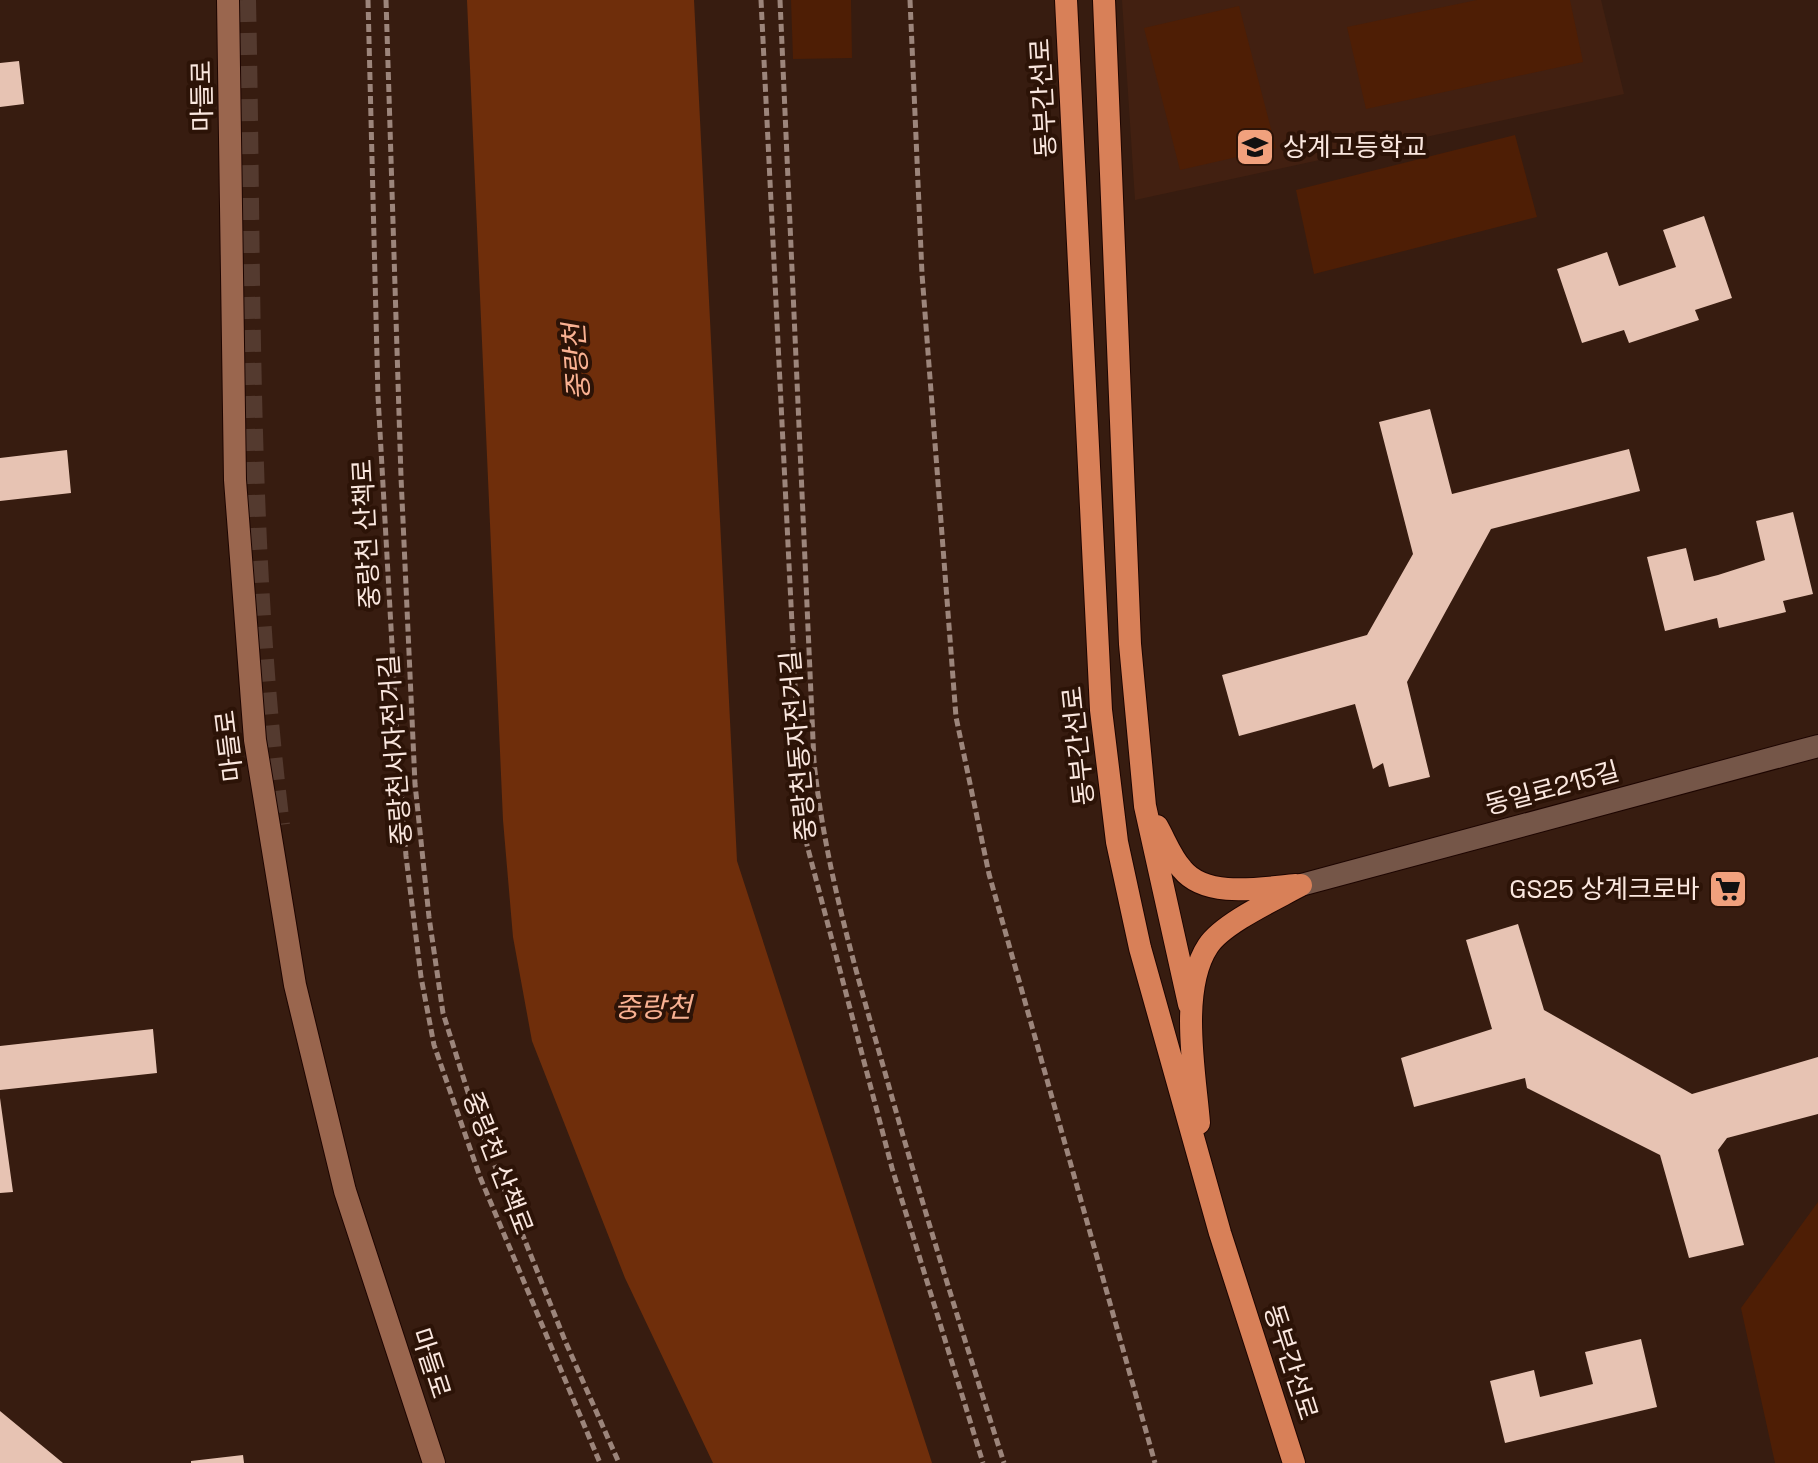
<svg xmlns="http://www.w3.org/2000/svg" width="1818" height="1463" viewBox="0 0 1818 1463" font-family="'Space Grotesk','Noto Sans KR',sans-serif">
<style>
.built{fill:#422011}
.green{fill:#4e1e05}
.water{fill:#6f2e0b}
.building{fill:#e7c3b3}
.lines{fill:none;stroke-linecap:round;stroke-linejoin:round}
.trunk-tunnel{stroke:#543a2f;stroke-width:22;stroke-dasharray:22 11;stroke-linecap:butt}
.tertiary-casing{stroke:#1d0500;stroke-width:24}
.secondary-casing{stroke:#1d0500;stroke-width:24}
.trunk-casing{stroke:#1d0500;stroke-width:24}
.path{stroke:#9c857b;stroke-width:5;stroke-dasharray:8 4;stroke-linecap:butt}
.tertiary{stroke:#755648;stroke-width:22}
.secondary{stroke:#9a664e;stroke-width:22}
.trunk{stroke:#d88058;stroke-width:22}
.labels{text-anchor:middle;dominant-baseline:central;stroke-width:8;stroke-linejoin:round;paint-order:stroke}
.street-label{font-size:26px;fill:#fae7df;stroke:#2c1307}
.poi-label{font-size:26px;fill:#fae7df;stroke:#2c1307;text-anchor:start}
.water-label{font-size:28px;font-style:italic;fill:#f9b192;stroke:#2c1307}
</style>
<rect width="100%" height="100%" fill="#371c10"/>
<!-- built -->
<path class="built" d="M 1122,0 L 1601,0 L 1624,94 L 1135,200 Z"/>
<!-- green -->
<path class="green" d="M 791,0 L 851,0 L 852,58 L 793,59 Z
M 1477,0 L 1570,0 L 1583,62 L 1366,109 L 1347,27 Z
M 1239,6 L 1276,148 L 1180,170 L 1144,28 Z
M 1515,135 L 1537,217 L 1314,274 L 1296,190 Z
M 1818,1202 L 1818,1463 L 1775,1463 L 1741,1308 Z"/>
<!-- water -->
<path class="water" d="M 467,0 L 694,0 L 737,861 L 932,1463 L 713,1463 L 625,1278 L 532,1041 L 513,937 L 503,820 Z"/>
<!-- building -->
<path class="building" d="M 19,61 L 24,104 L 0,107 L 0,63 Z
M 1704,216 L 1732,298 L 1695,310 L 1699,320 L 1629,343 L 1624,330 L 1582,343 L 1557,269 L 1607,252 L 1619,286 L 1676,267 L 1663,230 Z
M 1430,409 L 1452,494 L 1629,449 L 1640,491 L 1491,529 L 1407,682 L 1430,777 L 1389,787 L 1383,763 L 1373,769 L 1355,704 L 1239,736 L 1222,675 L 1367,635 L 1413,554 L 1379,422 Z
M 67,450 L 71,493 L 0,501 L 0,458 Z
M 1793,512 L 1813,594 L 1783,601 L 1786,612 L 1719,628 L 1717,618 L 1665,631 L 1647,557 L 1686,548 L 1694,581 L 1718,575 L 1765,560 L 1756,521 Z
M 1518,924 L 1544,1010 L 1692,1094 L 1818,1057 L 1818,1114 L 1727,1138 L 1718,1150 L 1744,1245 L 1689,1258 L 1660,1155 L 1527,1088 L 1525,1078 L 1414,1107 L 1401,1058 L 1492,1029 L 1466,940 Z
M 153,1029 L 157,1073 L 0,1090 L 0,1046 Z
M 0,1098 L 13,1192 L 0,1193 Z
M 1641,1339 L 1657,1407 L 1505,1443 L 1490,1381 L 1534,1370 L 1540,1397 L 1593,1384 L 1585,1352 Z
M 0,1411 L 63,1463 L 0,1463 Z
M 243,1455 L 244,1463 L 191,1463 L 191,1461 Z"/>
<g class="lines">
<!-- trunk-tunnel -->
<path class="trunk-tunnel" d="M 245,0 C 251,276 245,552 279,825"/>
<defs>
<path id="tertiary" d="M 1301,885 L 1818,746"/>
<path id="secondary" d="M 228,0 L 235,480 L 255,740 L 295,985 L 345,1191 L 434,1463"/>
<path id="trunk" d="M 1066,0 L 1101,710 L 1117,842 L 1140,948 L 1220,1233 L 1294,1463
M 1104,0 L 1130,644 L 1145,806 L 1189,1004
M 1157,826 C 1165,840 1171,857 1182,869 C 1206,899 1262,888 1296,885
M 1199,1123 C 1195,1073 1179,990 1208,946 C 1223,923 1276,899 1301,885"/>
</defs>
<!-- tertiary casing -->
<use href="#tertiary" class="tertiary-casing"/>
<!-- secondary casing -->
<use href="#secondary" class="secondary-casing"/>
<!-- trunk casing -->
<use href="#trunk" class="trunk-casing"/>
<!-- path -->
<path class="path" d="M 368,0 L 378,396 L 397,734 L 406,856 L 421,977 L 434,1045 L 480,1177 L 600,1463
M 386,0 L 401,477 L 415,784 L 429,917 L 443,1013 L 477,1121 L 566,1343 L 619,1463
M 761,0 L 802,826 L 892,1168 L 983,1463
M 780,0 L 814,762 C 825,867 855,968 884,1069 C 921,1201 962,1332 1004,1463
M 910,0 L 922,274 L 956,717 L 989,874 L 1155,1463"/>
<!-- tertiary -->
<use href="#tertiary" class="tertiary"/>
<!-- secondary -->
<use href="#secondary" class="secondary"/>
<!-- trunk -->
<use href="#trunk" class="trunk"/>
</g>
<!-- icons -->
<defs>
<symbol id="school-square" viewBox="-11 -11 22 22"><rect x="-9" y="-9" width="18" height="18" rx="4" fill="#f1a17d" stroke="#2c1307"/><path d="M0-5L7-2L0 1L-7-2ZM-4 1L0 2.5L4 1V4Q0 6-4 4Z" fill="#111"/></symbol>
<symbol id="supermarket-square" viewBox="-11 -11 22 22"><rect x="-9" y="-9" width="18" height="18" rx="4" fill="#f1a17d" stroke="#2c1307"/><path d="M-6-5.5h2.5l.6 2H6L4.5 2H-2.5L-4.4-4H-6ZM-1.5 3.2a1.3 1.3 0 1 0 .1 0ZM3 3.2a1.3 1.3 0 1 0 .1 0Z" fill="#111"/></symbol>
</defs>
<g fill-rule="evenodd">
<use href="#school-square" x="1233" y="125" width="44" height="44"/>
<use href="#supermarket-square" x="1706" y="867" width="44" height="44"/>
</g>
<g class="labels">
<!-- street labels -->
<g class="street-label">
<text transform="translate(202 96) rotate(-91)">마들로</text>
<text transform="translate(1043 98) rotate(-93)">동부간선로</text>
<text transform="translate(366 534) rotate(-93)">중랑천 산책로</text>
<text transform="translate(229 746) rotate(-97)">마들로</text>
<text transform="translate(798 746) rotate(-95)">중랑천동자전거길</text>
<text transform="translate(1078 746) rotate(-96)">동부간선로</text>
<text transform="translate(395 750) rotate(-94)">중랑천서자전거길</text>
<text transform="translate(1552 788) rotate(-15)">동일로215길</text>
<text transform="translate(498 1163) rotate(69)">중랑천 산책로</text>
<text transform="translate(1291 1362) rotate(72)">동부간선로</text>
<text transform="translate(431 1363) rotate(72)">마들로</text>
</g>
<!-- poi labels -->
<g class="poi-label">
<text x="1283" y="147">상계고등학교</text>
<text x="1700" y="889" text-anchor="end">GS25 상계크로바</text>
</g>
<!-- water labels -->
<g class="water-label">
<text transform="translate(576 362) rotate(-94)">중랑천</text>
<text x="653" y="1007">중랑천</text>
</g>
</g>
</svg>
